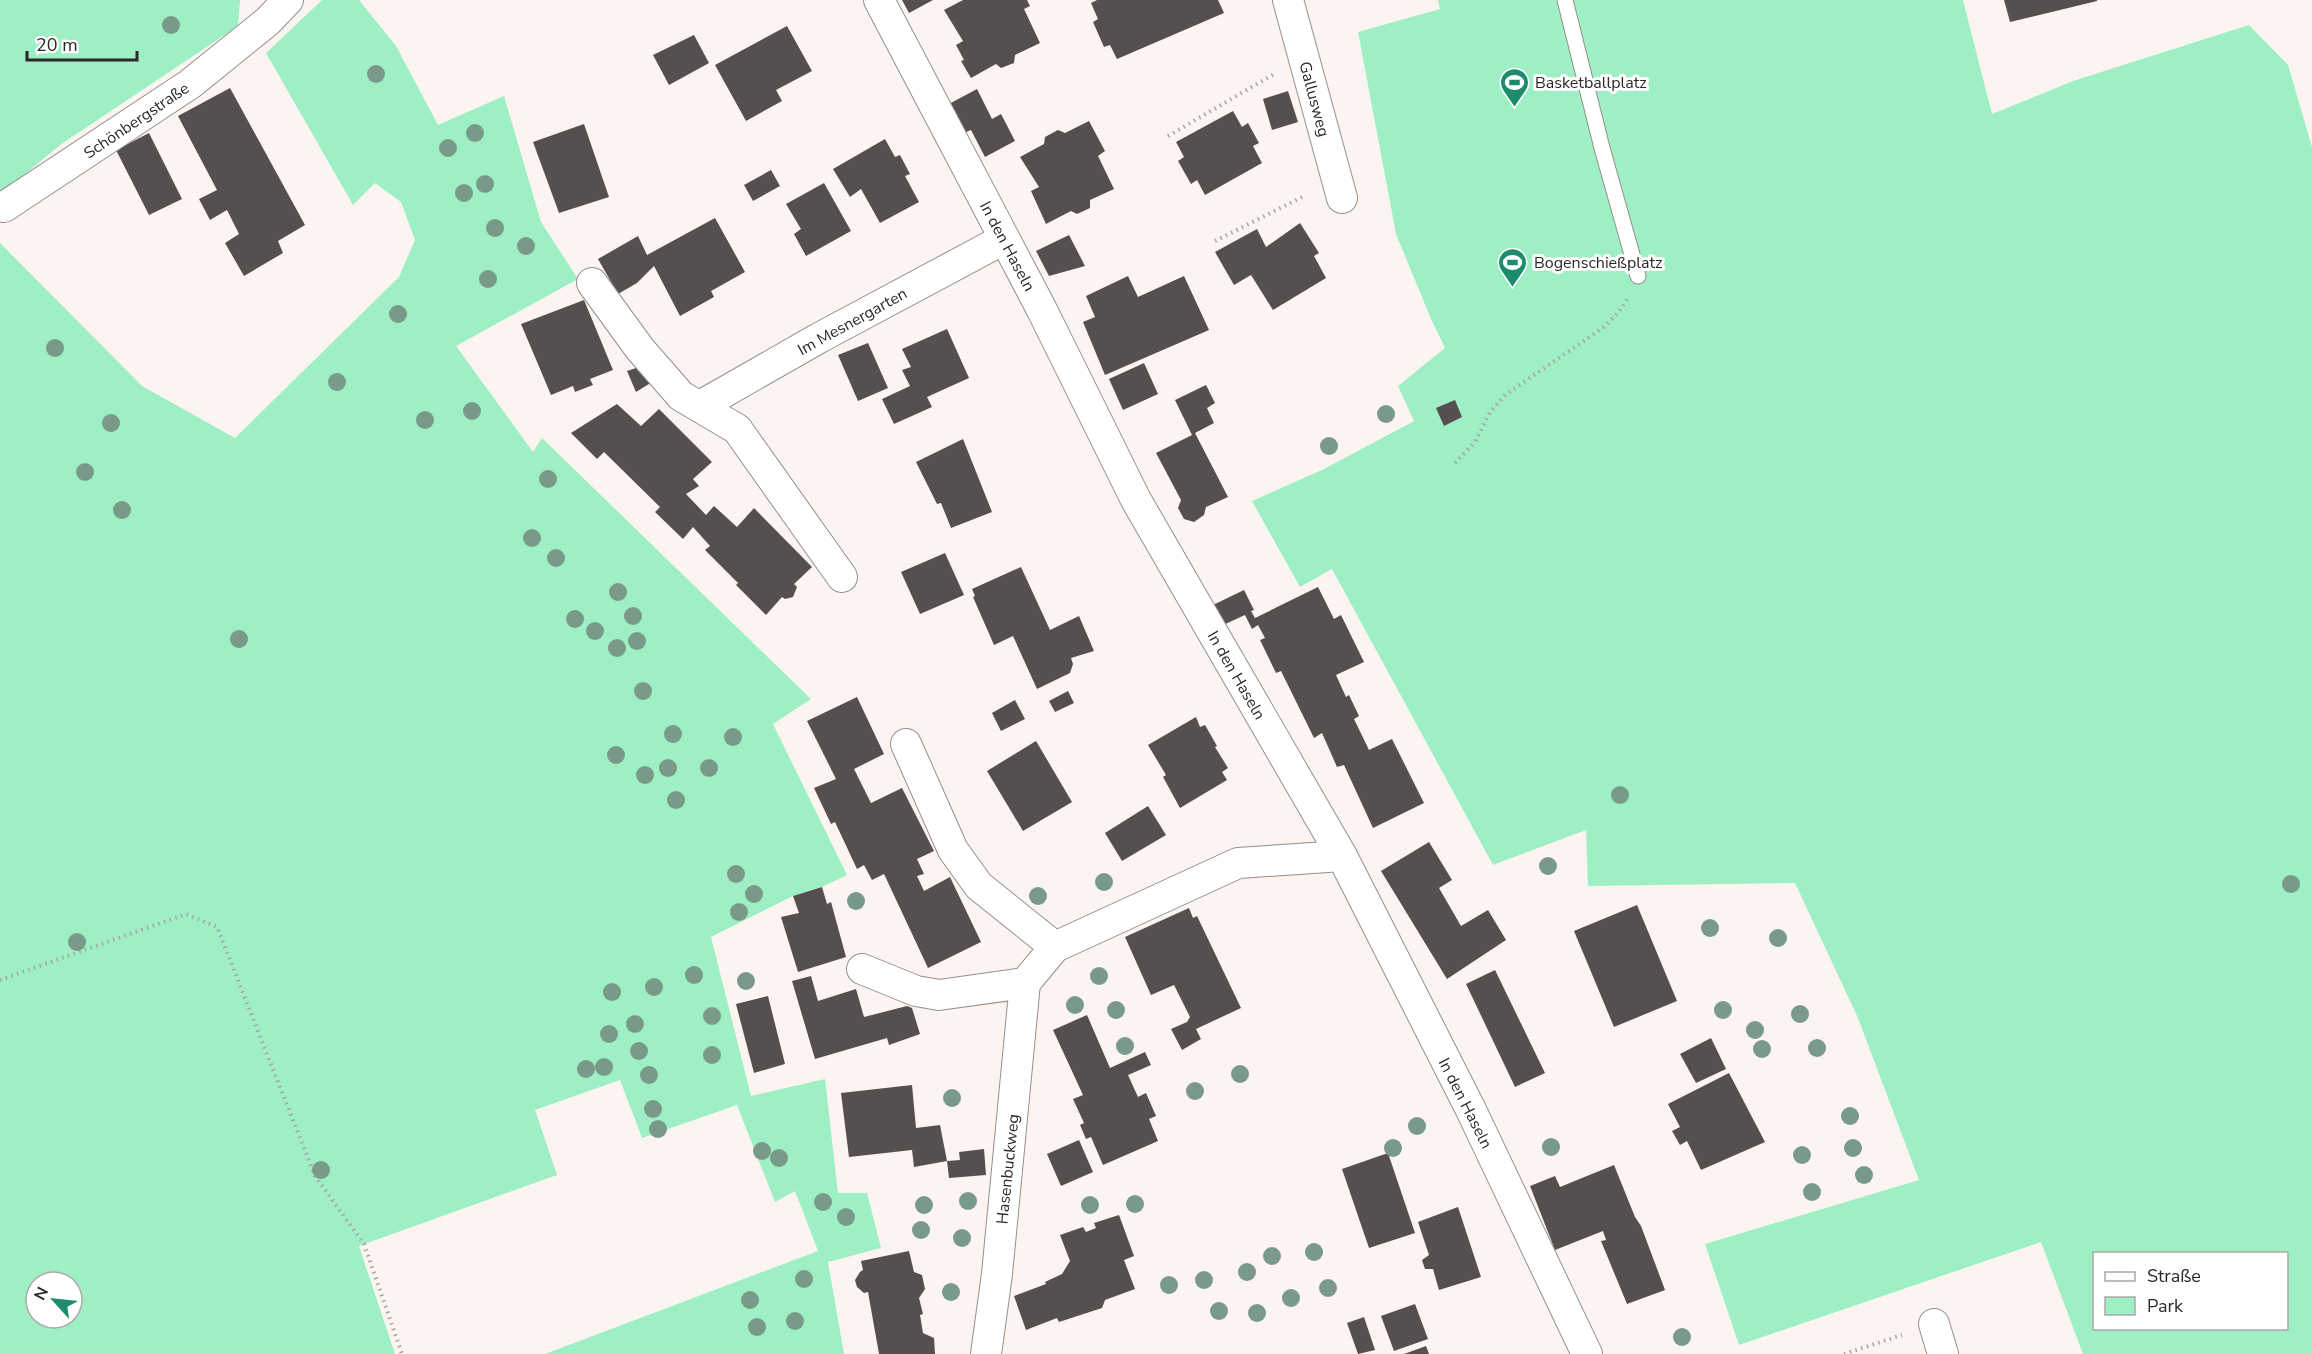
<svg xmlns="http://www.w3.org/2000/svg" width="2312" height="1354" viewBox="0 0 2312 1354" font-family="'Nunito Sans',sans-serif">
  <rect width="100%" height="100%" fill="#fbf4f1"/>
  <g fill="#9fefc4" fill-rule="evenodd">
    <path d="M0,0h240l-2,26 -178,119 -60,50z"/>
    <path d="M322,0h37l37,46 42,79 66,-29 37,126 37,57 -122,67 77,106 9,-14 269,261 -38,25 74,151 -25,12 -29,9 -82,41 40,159 74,-17 13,114h29l14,55 -53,14 16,92h-299l273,-103 -23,-60 -20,11 -38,-97 -95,33 -22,-58 -85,30 22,65 -198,71 36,108h-395v-1111l142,143 93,52 164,-161 16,-37 -14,-38 -26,-19 -22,22 -87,-152zM36,1282h36v36h-36z"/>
    <path d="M1438,0h525l29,114 81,-33 176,-56 39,40 24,82v1207h-229l-42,-112 -302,103 -34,-101 214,-64 -61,-162 -63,-135 -207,3 -2,-56 -93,35 -161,-296 -32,18 -48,-86 70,-31 92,-49 -16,-35 47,-38 -14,-29 -35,-85 -38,-202 82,-23zM2094,1254h192v74h-192z"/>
  </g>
  <g fill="#564f4f">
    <path d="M902,0h31l-24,13z"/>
    <path d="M963,0h64l3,6 -6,3 16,34 -25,12 -1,8 -13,5 -5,-4 -25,14 -10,-17 3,-1 -8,-15 7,-4 -19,-31z"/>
    <path d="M1097,0h121l6,13 -107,46 -7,-14 -6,2 -11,-25 5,-3 -7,-16z"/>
    <path d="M2004,0h93v1l-87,21z"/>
    <path d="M787,26l25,45 -36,19 6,11 -36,20 -31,-56z"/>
    <path d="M694,35l15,28 -40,22 -16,-30z"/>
    <path d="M230,88l75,137 -27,16 5,12 -39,23 -19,-33 14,-9 -12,-24 -17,10 -11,-21 18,-9 -39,-74z"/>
    <path d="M977,89l15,30 9,-5 14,27 -30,16 -14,-27 -7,3 -15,-29z"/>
    <path d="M1288,91l10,31 -26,8 -9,-31z"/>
    <path d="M1233,111l9,16 6,-4 11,20 -6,3 9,17 -57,32 -8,-15 -6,4 -13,-23 6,-4 -8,-15z"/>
    <path d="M1089,121l16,30 -7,5 16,33 -24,11v8l-13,6 -6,-3 -25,13 -15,-33 8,-4 -19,-30 24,-13 1,-7 13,-7 7,3z"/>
    <path d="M584,124l25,73 -50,16 -26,-71z"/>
    <path d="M149,133l33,66 -33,16 -33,-65z"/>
    <path d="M885,139l10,18 5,-2 10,19 -5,2 14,26 -39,21 -19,-34 -11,8 -17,-28z"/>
    <path d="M771,170l9,16 -27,15 -9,-16z"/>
    <path d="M824,183l27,48 -45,25 -12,-22 7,-5 -15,-25z"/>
    <path d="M715,218l30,54 -34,19 3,6 -34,19 -26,-50 -17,17 -19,11 -20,-35 40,-23 9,19z"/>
    <path d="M1300,223l19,30 -5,3 12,22 -53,32 -22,-35 -17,10 -19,-33 42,-23 9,18z"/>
    <path d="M1069,235l16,31 -36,10 -13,-25z"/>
    <path d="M1128,276l10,21 46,-21 25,54 -104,45 -22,-53 12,-5 -9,-21z"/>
    <path d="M584,300l29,70 -23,9 3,6 -18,7 -2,-6 -22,9 -30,-71z"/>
    <path d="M947,329l22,49 -42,19 5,10 -38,17 -12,-25 28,-13 -8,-16 9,-3 -9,-18z"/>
    <path d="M868,343l20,45 -30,13 -20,-46z"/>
    <path d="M1144,363l14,31 -35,16 -14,-31z"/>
    <path d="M648,364l9,15 -21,13 -9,-21z"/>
    <path d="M1206,385l9,18 -8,5 7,15 -19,10 33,64 -22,10 -2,8 -10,7 -10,-3 -6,-11 3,-8 -25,-47 36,-18 -17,-35z"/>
    <path d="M1455,400l7,17 -18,9 -8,-18z"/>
    <path d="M617,404l24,22 18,-17 53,53 -19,17 6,7 -13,8 20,21 8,-9 23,21 17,-19 58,59 -18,17 3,3 -4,10 -8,2 -3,-2 -16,18 -30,-30 2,-2 -33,-33 5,-4 -17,-19 -10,12 -28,-27 5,-5 -56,-55 -7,7 -26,-26z"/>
    <path d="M963,439l29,73 -41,16 -10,-25 -4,1 -21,-42z"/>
    <path d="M945,553l19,42 -44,19 -19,-42z"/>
    <path d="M1021,567l29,63 29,-14 15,35 -23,7 2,6 -3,9 -33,16 -24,-53 -19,9 -21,-48 2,-1 -3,-7z"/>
    <path d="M1318,587l16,32 7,-4 23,47 -28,13 10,22 3,-2 10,21 -5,3 15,31 23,-11 32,64 -51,25 -29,-63 -7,2 -15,-34 -8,5 -33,-67 -5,2 -16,-33 5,-2 -7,-13 -6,4 -7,-14 -22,10 -10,-20 31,-15 10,20 -3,1 4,7z"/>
    <path d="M1068,691l6,12 -19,9 -6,-11z"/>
    <path d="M857,697l27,57 -30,15 17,34 31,-15 32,63 -17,8 7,15 -7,2 7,15 26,-14 31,65 -53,26 -44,-94 -12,6 -8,-15 -7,4 -22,-47 -4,2 -17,-36 22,-9 -29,-58z"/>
    <path d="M1015,700l10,19 -24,12 -9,-18z"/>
    <path d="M1196,717l4,10 5,-2 12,21 -2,1 13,21 -6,4 5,8 -47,28 -17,-31 3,-2 -18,-30z"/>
    <path d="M1036,741l36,61 -49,29 -36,-60z"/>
    <path d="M1148,806l18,29 -44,26 -17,-28z"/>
    <path d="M1429,842l23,38 -13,8 22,38 27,-16 18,30 -59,39 -66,-108z"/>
    <path d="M822,887l5,17 4,-2 15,55 -48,15 -17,-55 18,-4 -6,-17z"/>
    <path d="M1637,905l40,96 -63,26 -40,-96z"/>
    <path d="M1189,908l4,10 4,-2 44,92 -45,21 5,10 -19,11 -11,-21 16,-7 3,-5 -16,-32 -23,10 -26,-58z"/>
    <path d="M1495,970l50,103 -30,14 -49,-103z"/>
    <path d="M811,976l7,25 38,-12 8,28 43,-11 5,2 8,26 -31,11 -2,-7 -72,21 -23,-78z"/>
    <path d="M768,996l17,68 -31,9 -18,-69z"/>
    <path d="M1087,1015l23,53 35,-16 6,13 -23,10 10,22 8,-4 10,23 -7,3 9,22 -55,24 -12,-28 -5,2 -6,-14 4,-2 -11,-24 10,-4 -30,-65z"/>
    <path d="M1711,1038l15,31 -30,14 -16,-29z"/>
    <path d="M1729,1073l36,69 -64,28 -14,-29 -7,4 -8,-14 8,-4 -12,-23z"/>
    <path d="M912,1085l4,43 24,-3 7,36 -33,6 -2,-17 -63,7 -8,-64z"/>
    <path d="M1079,1140l14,32 -32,14 -14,-32z"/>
    <path d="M984,1149l2,26 -37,3 -2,-17 13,-1 -1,-8z"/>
    <path d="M1388,1153l27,80 -46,15 -27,-79z"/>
    <path d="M1614,1165l21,52 6,9 24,64 -38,14 -26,-63 5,-1 -3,-9 -48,19 -25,-64 25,-10 5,11z"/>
    <path d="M1458,1207l23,70 -42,13 -6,-21h-8l-3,-9 7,-5 -11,-33z"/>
    <path d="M1119,1215l15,41 -10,4 11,29 -30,11 -3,8 -43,14 -2,-4 -31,12 -12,-34 32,-12 -1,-2 17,-8 8,-13 -10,-26 23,-8 3,5 10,-4 -2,-5z"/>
    <path d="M909,1251l5,21 8,3 3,14 -6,9 4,16 -3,1 3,18 11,5 1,16h-56l-11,-62 -4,1 -7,-6 -2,-7 5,-8 3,-2 -2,-9z"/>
    <path d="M1415,1304l13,35 -34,12 -13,-35z"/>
    <path d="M1364,1317l11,33 -17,4 -11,-31z"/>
    <path d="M1426,1346l3,8h-25z"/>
  </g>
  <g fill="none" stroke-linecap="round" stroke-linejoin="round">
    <defs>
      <path id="lane" d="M1565,0l37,148 36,128"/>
      <g id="street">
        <path d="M879,0l163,310 94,190 206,356 129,254 116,244"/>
        <path d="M1288,0l54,198"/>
        <path d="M4,207l186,-123 78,-63 20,-21"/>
        <path d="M592,283l48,66 41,47 56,33 105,148"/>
        <path d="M700,406l119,-68 185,-99"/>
        <path d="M906,744l47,106 26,36 76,61"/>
        <path d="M862,969l54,22 23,4 86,-12"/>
        <path d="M1934,1324l9,30"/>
        <path d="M986,1354l11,-80 28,-291 30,-36 183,-84 104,-7"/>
      </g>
    </defs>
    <use href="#lane" stroke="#958f8d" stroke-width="17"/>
    <use href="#street" stroke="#958f8d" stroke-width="32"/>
    <g stroke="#a9a3a1" stroke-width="4" stroke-dasharray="1.5 4.5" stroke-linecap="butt">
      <path d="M1168,136l106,-62"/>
      <path d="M1215,241l91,-46"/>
      <path d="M1455,463l20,-21 15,-30 15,-17 99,-68 14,-14 10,-15"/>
      <path d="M0,980l186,-66 31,13 98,249 49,68 38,110"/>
      <path d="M1844,1354l58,-19"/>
    </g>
    <use href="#lane" stroke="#fff" stroke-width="15"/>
    <use href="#street" stroke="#fff" stroke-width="30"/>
  </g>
  <g fill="#799a89">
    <circle cx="171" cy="25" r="9"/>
    <circle cx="376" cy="74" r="9"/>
    <circle cx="475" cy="133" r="9"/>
    <circle cx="448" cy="148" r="9"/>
    <circle cx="485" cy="184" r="9"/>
    <circle cx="464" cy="193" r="9"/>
    <circle cx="495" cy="228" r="9"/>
    <circle cx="526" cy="246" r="9"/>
    <circle cx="488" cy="279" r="9"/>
    <circle cx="398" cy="314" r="9"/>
    <circle cx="55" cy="348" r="9"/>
    <circle cx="337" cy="382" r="9"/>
    <circle cx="472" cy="411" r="9"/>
    <circle cx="1386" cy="414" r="9"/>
    <circle cx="425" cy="420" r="9"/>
    <circle cx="111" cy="423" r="9"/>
    <circle cx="1329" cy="446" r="9"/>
    <circle cx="85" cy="472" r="9"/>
    <circle cx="548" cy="479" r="9"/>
    <circle cx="122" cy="510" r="9"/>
    <circle cx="532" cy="538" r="9"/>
    <circle cx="556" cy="558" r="9"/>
    <circle cx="618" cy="592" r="9"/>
    <circle cx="633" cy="616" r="9"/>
    <circle cx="575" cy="619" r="9"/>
    <circle cx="595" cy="631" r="9"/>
    <circle cx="239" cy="639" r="9"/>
    <circle cx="637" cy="641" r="9"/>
    <circle cx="617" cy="648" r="9"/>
    <circle cx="643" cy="691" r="9"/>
    <circle cx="673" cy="734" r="9"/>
    <circle cx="733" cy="737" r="9"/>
    <circle cx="616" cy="755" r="9"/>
    <circle cx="668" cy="768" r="9"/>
    <circle cx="709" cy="768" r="9"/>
    <circle cx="645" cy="775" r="9"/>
    <circle cx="1620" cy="795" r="9"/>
    <circle cx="676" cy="800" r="9"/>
    <circle cx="1548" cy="866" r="9"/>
    <circle cx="736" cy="874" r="9"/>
    <circle cx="1104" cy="882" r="9"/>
    <circle cx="2291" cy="884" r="9"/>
    <circle cx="754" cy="894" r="9"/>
    <circle cx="1038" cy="896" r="9"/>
    <circle cx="856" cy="901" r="9"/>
    <circle cx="739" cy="912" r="9"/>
    <circle cx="1710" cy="928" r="9"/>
    <circle cx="1778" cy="938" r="9"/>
    <circle cx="77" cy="942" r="9"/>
    <circle cx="694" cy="975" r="9"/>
    <circle cx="1099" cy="976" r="9"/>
    <circle cx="746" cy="981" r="9"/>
    <circle cx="654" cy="987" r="9"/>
    <circle cx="612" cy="992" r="9"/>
    <circle cx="1075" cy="1005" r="9"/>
    <circle cx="1116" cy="1010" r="9"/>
    <circle cx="1723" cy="1010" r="9"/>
    <circle cx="1800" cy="1014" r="9"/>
    <circle cx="712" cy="1016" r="9"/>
    <circle cx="635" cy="1024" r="9"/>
    <circle cx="1755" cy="1030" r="9"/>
    <circle cx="609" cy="1034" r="9"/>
    <circle cx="1125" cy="1046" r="9"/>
    <circle cx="1817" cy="1048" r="9"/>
    <circle cx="1762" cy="1049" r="9"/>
    <circle cx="639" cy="1051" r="9"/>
    <circle cx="712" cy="1055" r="9"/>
    <circle cx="604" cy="1067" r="9"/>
    <circle cx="586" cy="1069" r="9"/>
    <circle cx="1240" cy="1074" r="9"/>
    <circle cx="649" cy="1075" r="9"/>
    <circle cx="1195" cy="1091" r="9"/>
    <circle cx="952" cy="1098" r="9"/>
    <circle cx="653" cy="1109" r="9"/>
    <circle cx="1850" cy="1116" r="9"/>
    <circle cx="1417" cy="1126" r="9"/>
    <circle cx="658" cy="1129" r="9"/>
    <circle cx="1551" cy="1147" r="9"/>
    <circle cx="1393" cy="1148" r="9"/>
    <circle cx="1853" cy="1148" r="9"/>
    <circle cx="762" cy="1151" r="9"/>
    <circle cx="1802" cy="1155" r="9"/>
    <circle cx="779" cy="1158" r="9"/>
    <circle cx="321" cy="1170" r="9"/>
    <circle cx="1864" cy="1175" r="9"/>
    <circle cx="1812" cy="1192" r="9"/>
    <circle cx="968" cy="1201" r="9"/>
    <circle cx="823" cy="1202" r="9"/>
    <circle cx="1135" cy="1204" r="9"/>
    <circle cx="924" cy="1205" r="9"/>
    <circle cx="1090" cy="1205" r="9"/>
    <circle cx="846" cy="1217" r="9"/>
    <circle cx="921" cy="1230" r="9"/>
    <circle cx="962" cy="1238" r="9"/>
    <circle cx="1314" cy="1252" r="9"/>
    <circle cx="1272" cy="1256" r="9"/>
    <circle cx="1247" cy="1272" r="9"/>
    <circle cx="804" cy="1279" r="9"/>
    <circle cx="1204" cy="1280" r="9"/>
    <circle cx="1169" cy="1285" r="9"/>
    <circle cx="1328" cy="1288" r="9"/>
    <circle cx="951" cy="1292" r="9"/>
    <circle cx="1291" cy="1298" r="9"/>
    <circle cx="750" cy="1300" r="9"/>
    <circle cx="1219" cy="1311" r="9"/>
    <circle cx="1257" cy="1313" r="9"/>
    <circle cx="795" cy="1321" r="9"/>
    <circle cx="757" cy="1327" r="9"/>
    <circle cx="1682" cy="1337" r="9"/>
  </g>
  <defs>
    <symbol id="stadium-pin" viewBox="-11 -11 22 30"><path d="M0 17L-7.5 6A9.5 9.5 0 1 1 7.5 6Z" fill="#1c8c6c" stroke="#fff"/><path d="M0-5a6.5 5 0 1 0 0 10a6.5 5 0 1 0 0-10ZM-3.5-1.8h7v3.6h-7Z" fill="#fff"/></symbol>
  </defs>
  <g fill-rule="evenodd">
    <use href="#stadium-pin" x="1498" y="66" width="33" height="45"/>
    <use href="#stadium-pin" x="1496" y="246" width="33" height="45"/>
  </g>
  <g text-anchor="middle" stroke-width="6" stroke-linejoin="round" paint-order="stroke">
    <g font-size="16" fill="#2b2827" stroke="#fff" text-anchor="start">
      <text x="1535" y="88">Basketballplatz</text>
      <text x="1534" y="268">Bogenschießplatz</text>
    </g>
    <g font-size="16" fill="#2b2827" stroke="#fff">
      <text transform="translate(1315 99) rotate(75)" y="6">Gallusweg</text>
      <text transform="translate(136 120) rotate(-34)" y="6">Schönbergstraße</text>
      <text transform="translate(1008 246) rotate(62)" y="6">In den Haseln</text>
      <text transform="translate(852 321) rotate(-29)" y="6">Im Mesnergarten</text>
      <text transform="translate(1237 675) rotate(60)" y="6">In den Haseln</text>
      <text transform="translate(1466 1103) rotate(63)" y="6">In den Haseln</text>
      <text transform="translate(1007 1169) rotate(-84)" y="6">Hasenbuckweg</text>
    </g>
  </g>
  <rect x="2093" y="1252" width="195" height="78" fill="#ffffff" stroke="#aaa9a9" stroke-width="1.5"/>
  <rect x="2105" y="1272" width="30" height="9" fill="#ffffff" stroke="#aaa9a9" stroke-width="1.5"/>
  <text x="2147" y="1282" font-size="18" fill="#2b2827">Straße</text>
  <rect x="2105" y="1297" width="30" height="18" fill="#9fefc4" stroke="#aaa9a9" stroke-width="1.5"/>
  <text x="2147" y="1312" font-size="18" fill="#2b2827">Park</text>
  <g transform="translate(54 1300) rotate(297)"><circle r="28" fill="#ffffff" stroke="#aaa9a9" stroke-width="1.5"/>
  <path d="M0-4.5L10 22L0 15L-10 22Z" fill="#1c8c6c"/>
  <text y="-9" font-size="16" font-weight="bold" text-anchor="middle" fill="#2b2827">N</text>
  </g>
  <path d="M27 51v9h110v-9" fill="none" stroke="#2b2827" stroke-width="3"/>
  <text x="36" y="51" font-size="18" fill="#2b2827" stroke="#ffffff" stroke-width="4.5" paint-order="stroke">20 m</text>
</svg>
